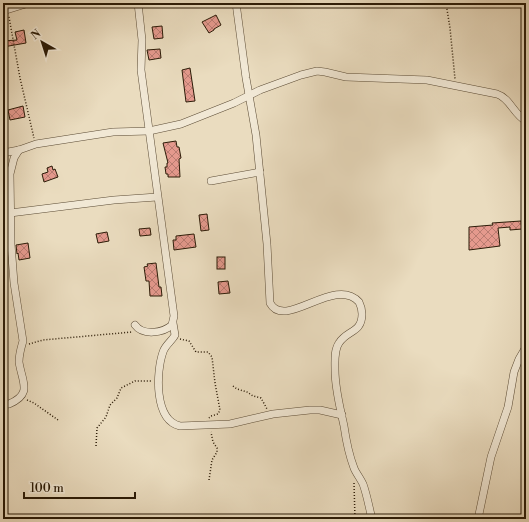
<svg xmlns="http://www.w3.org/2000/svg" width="529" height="522" viewBox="0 0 529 522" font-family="'Libre Bodoni',serif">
  <defs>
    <pattern id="building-cross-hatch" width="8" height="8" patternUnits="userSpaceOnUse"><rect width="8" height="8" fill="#e4998d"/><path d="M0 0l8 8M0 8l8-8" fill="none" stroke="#b97c71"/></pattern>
  </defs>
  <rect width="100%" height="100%" fill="#eadcbf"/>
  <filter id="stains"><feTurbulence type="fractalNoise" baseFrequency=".005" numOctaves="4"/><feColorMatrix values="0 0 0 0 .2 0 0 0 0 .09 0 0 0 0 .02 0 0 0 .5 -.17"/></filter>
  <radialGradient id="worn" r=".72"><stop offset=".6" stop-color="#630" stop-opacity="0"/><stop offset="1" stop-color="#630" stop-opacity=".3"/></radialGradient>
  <g fill="url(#building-cross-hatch)" stroke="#2b1b07">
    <path d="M216,15l5,10 -7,4v1l-5,3 -7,-11z"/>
    <path d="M162,26l1,12 -9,1 -2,-12z"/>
    <path d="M24,30l2,13 -23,4v-6l14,-1 -2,-8z"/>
    <path d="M160,49l1,9 -12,2 -2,-10z"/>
    <path d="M190,68l5,33 -9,1 -4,-32z"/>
    <path d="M23,106l2,11 -15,3 -2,-10z"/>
    <path d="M176,141l1,6h2l2,11 -2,1 1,18h-12v-3h-2l-1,-7h2v-4h1l-5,-20z"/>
    <path d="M52,166l1,4 2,-1 3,8 -14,5 -2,-8 6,-2 -1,-4z"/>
    <path d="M207,214l2,16 -8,1 -2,-16z"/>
    <path d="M521,221l1,8 -12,1v-3l-12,1 2,18 -31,4v-23l24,-2 -1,-2z"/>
    <path d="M150,228l1,7 -11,1 -1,-7z"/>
    <path d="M107,232l2,9 -11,2 -2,-9z"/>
    <path d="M194,234l2,13 -22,3 -1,-10h3v-4z"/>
    <path d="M28,243l2,15 -11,2 -1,-7 -1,1 -1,-9z"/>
    <rect x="217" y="257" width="8" height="12"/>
    <path d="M156,263l3,24h2l1,9h-12l-1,-15h-3l-2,-14 4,-1 -1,-2z"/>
    <path d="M228,281l2,12 -11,1 -1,-12z"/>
  </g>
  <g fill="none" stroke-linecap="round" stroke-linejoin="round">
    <defs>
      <g id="minor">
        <path d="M236,3l10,75 10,57 11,109 3,59c15,28 65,-28 89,-1 2,4 3,8 3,12 0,19 -15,16 -23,29 -5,7 -4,18 -4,27 0,19 5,37 9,56 2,14 5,29 10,42 2,5 6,10 9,16 4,11 6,23 9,35"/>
        <path d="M3,11l26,-8"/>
        <path d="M3,153l16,-3 17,-6 77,-12 36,-1 32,-7 53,-21 26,-13 41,-15 16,-4 8,1 21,5 81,3 70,14c13,4 17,21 29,27"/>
        <path d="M211,181l49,-9"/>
        <path d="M10,213l104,-13 43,-3"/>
        <path d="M173,323l2,12c-3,6 -10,10 -12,17 -7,20 -9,68 17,74l50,-2 43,-10 37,-4h10l22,5"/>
        <path d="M135,325c8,11 28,8 37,0l2,-9 -33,-246 1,-30 -4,-37"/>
        <path d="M9,404c24,-10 13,-22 10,-42 0,-8 2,-14 4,-21l-9,-58 -3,-39 -1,-70 4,-16 5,-8"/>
        <path d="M478,519l13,-62 17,-50 6,-35 5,-13 7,-12"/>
      </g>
    </defs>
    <use href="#minor" stroke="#5b4b35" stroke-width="8"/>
    <g stroke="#2b1b07" stroke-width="1.5" stroke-dasharray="1 2" stroke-linecap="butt">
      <path d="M126,3l6,2"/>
      <path d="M446,3l4,25 5,51"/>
      <path d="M9,17l11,61 14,60"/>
      <path d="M180,339l9,2 7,11h12l4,5 3,26 5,27 -2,4 -7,2 -2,2"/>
      <path d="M29,344l14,-4 89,-8"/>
      <path d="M233,386l4,3 10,3 6,4 8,2 6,11"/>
      <path d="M27,400l7,3 24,17"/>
      <path d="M96,446l1,-18 9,-11 4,-12 7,-7 4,-10 14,-7h17"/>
      <path d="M209,480l3,-20 5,-8v-4l-4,-6 -2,-10"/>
      <path d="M354,483l1,36"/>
    </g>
    <use href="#minor" stroke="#f1e8d5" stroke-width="7"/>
  </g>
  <rect width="529" height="522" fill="none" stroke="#eadcbf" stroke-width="16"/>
  <rect x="4" y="4" width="521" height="514" fill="none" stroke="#2b1b07" stroke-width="2"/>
  <rect x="8" y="8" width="513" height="506" fill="none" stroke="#2b1b07"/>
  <g transform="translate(42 42) rotate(321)" stroke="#f1e8d5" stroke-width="3" paint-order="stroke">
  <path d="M0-3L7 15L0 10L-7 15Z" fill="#2b1b07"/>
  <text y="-6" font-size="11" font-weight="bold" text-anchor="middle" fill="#2b1b07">N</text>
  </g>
  <path d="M24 492v6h111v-6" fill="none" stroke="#2b1b07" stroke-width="2"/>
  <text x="30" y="492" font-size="12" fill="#2b1b07" stroke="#f1e8d5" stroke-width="3" paint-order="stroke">100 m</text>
  <rect width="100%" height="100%" filter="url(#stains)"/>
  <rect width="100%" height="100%" fill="url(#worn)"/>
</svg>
